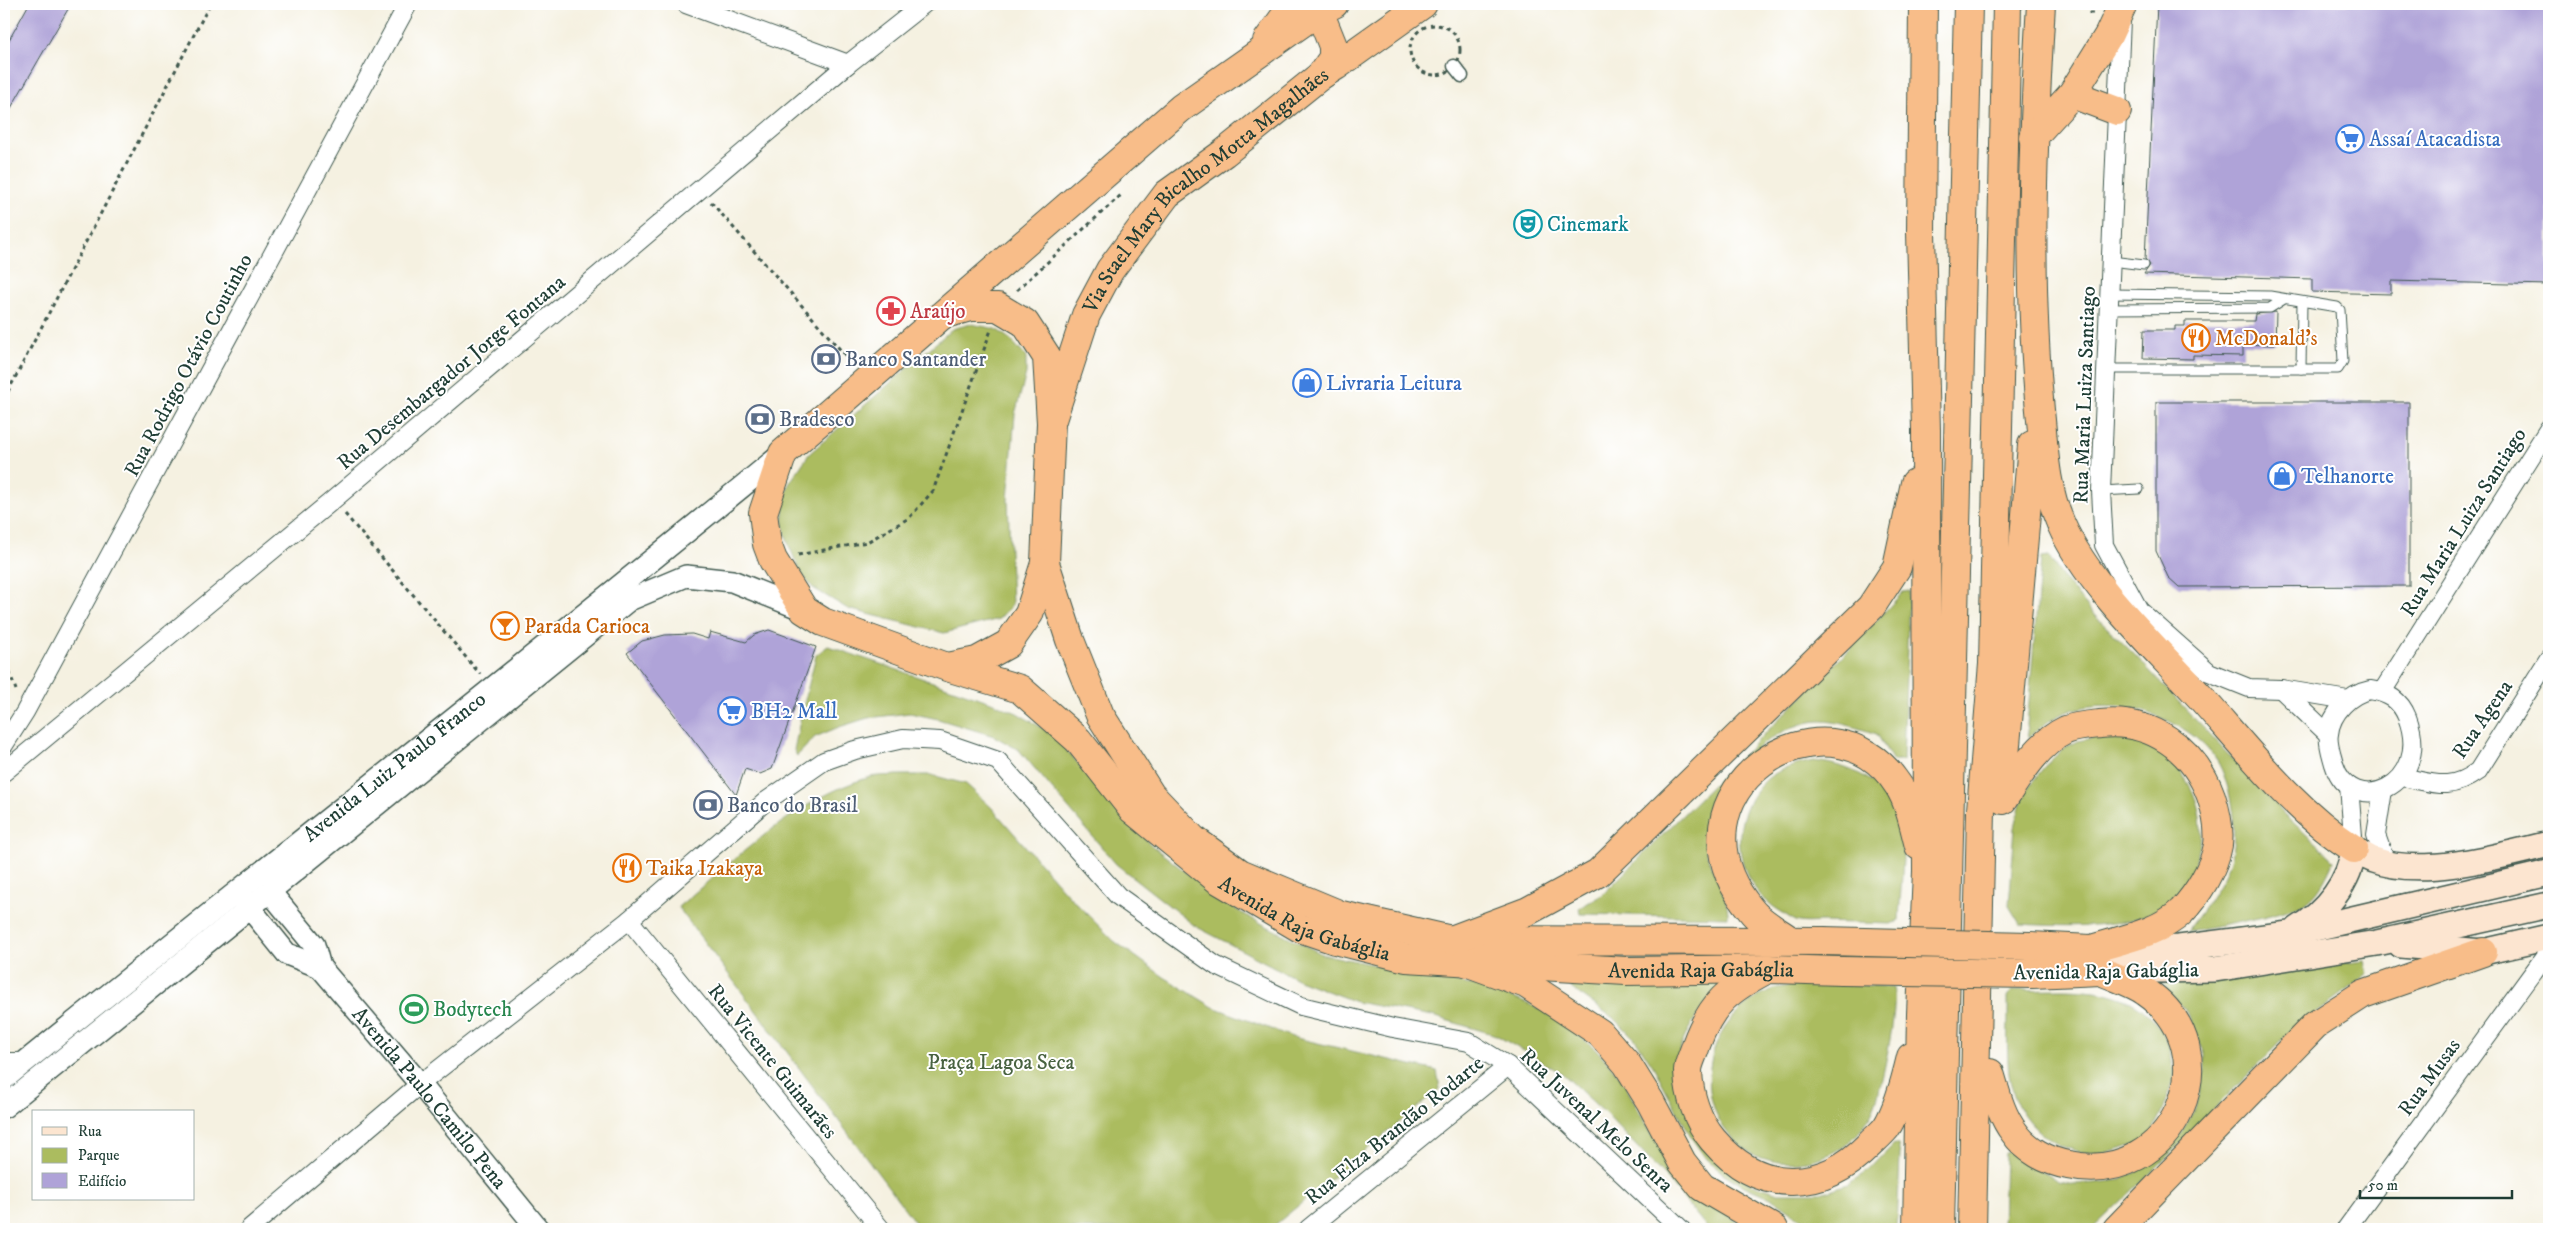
<svg xmlns="http://www.w3.org/2000/svg" width="2553" height="1233" viewBox="0 0 2553 1233" font-family="'IM FELL DW Pica',serif">
  <rect width="100%" height="100%" fill="#fff"/>
  <filter id="ink" filterUnits="userSpaceOnUse"><feTurbulence type="fractalNoise" baseFrequency=".02" numOctaves="2"/><feDisplacementMap in="SourceGraphic" scale="10" xChannelSelector="R" yChannelSelector="G"/><feConvolveMatrix kernelMatrix="1 2 1 2 8 2 1 2 1" color-interpolation-filters="sRGB"/></filter>
  <filter id="wash" filterUnits="userSpaceOnUse"><feTurbulence type="fractalNoise" baseFrequency=".0096" numOctaves="4" result="noise"/><feDisplacementMap in="SourceGraphic" scale="20" xChannelSelector="R" yChannelSelector="G"/><feGaussianBlur stdDeviation="1.12" result="paint"/><feColorMatrix in="noise" values="0 0 0 0 0 0 0 0 0 0 0 0 0 0 0 0 0 1.4 0 .05"/><feComposite in="paint" operator="in"/></filter>
  <g filter="url(#wash)">
    <rect width="100%" height="100%" fill="#f5f1e1"/>
    <g fill="#abbc5f" stroke="#657c4a">
      <path d="M971,324l25,5 15,11 15,17v17l-11,40 -7,86 4,105 -13,14 -55,14 -96,-24 -35,-21 -12,-15 -12,-27 -5,-18 -1,-23 6,-21 20,-30 143,-125z"/>
      <path d="M2049,557l18,26 28,33 38,37 152,162 49,45c-6,14 -13,30 -25,40 -19,15 -92,26 -120,32l2,-6c17,-23 38,-49 42,-80 3,-23 -3,-65 -16,-85 -28,-44 -109,-71 -157,-46 -11,5 -22,14 -31,22l-2,-12 14,-167z"/>
      <path d="M1909,591l-6,170h-10l-16,-27c-21,-6 -45,-16 -67,-12 -45,9 -101,61 -106,108 -3,32 25,59 24,87l-148,-3 -1,-6 23,-13 248,-246 53,-57z"/>
      <path d="M828,646l163,56 26,11 34,20 100,112 72,56 22,14 77,39 172,36 58,24 44,35 24,27 31,57 22,35 72,61h-37l-37,-46 -65,-69 -43,-40 -67,-39 -64,-19 -76,-14 -55,-21 -106,-55 -79,-62 -97,-114 -25,-14 -56,-17 -28,-6 -42,5 -29,9 -24,10 -18,19 -3,-6 7,-34 15,-61z"/>
      <path d="M2097,737c8,0 16,-1 23,0 8,0 18,5 25,8 73,32 75,135 3,169 -33,15 -93,12 -128,10l-11,-18 6,-79 7,-28 7,-13 16,-20 18,-17 15,-8z"/>
      <path d="M1813,761c43,4 89,28 90,78 1,26 -3,54 -4,81l-8,4c-23,-1 -46,-1 -68,-2 -8,0 -19,2 -27,-1 -5,-2 -11,-7 -16,-10 -48,-29 -54,-94 -13,-132 12,-10 31,-15 46,-18z"/>
      <path d="M898,775h33l35,9 25,23 77,88 46,46 50,36 49,30 79,30 145,34 3,18 -170,140h-350l-242,-322c54,-45 120,-109 189,-129 9,-3 21,-2 31,-3z"/>
      <path d="M2365,960l3,14 -78,58 -132,134 -66,63h-89l2,-77 5,-1 4,5 44,25 17,3 20,-1 26,-3 37,-22 16,-15 22,-34 9,-39v-16l-20,-45 -25,-26z"/>
      <path d="M1714,980l6,6c-22,28 -40,47 -43,83l70,113 31,11h43l27,-9 21,-14 25,-26 4,1 2,10 -3,74h-81l-41,-29 -31,-14 -20,-12 -18,-15 -13,-19 -40,-74 -18,-27 -19,-19 -45,-32 2,-5z"/>
      <path d="M1858,985l35,2c6,20 -10,90 -16,112 -8,27 -28,49 -55,58 -109,36 -161,-112 -54,-166 18,-9 69,-6 90,-6z"/>
      <path d="M2012,990c47,0 114,-10 145,35 7,9 11,16 13,27 2,10 5,23 2,33 -6,18 -14,45 -30,57 -5,3 -13,4 -18,6 -45,17 -97,-10 -111,-56 -9,-27 -4,-67 -5,-95z"/>
    </g>
    <g id="blocks">
      <g fill="#afa3d8">
        <path d="M29,4h42l-67,116v-71z"/>
        <path d="M2157,4h392v281l-158,-4v13l-79,-2v-13l-168,-5 6,-9 -5,-6z"/>
        <path d="M2276,312l-1,33 -32,-1v12l-50,-1v4l-50,-1 1,-28h31v-4h10v-5h69l1,-7z"/>
        <path d="M2156,402h253v184l-230,1 -11,-10 -12,-26z"/>
        <path d="M769,630l47,17 -44,122 -12,5 -15,-5 -9,26 -109,-142 15,-12 23,-6 27,-1 16,5 2,-7 36,10 8,-7z"/>
      </g>
    </g>
  </g>
  <g filter="url(#ink)">
    <use href="#blocks" fill-opacity="0" stroke="#3f584e" stroke-width="1"/>
    <g fill="none" stroke-linecap="round" stroke-linejoin="round">
      <defs>
        <g id="service">
          <path d="M2111,261l33,4"/>
          <path d="M2109,309l161,-1 14,-9"/>
          <path d="M2106,369h232l5,-8 -3,-51 -3,-3 -67,-11 -160,-2"/>
          <path d="M2301,369l1,-67"/>
          <path d="M2101,491l38,-2"/>
        </g>
        <path id="pedestrian" d="M1454,66l8,10"/>
        <g id="minor">
          <path d="M686,4l162,60"/>
          <path d="M2121,19l-20,472 3,54 35,65 70,62 40,16 32,1 67,11"/>
          <path d="M2281,689l47,45"/>
          <path d="M2370,690c19,3 30,10 37,27 27,70 -56,103 -73,47 -2,-8 -7,-21 -5,-30 2,-21 21,-40 41,-44z"/>
          <path d="M2382,692l167,-264"/>
          <path d="M4,745l21,-33 383,-708"/>
          <path d="M4,772l329,-272 515,-436 76,-60"/>
          <path d="M2402,777c32,6 47,15 76,-6l71,-113"/>
          <path d="M2349,786l5,63"/>
          <path d="M2383,790l-7,45 10,28"/>
          <path d="M629,920l252,309"/>
          <path d="M4,1062h21"/>
          <path d="M249,1229l171,-145 209,-164 136,-118 59,-41 31,-11 48,-11 37,2 58,20 120,135 97,69 86,41 92,22 76,14 39,24 173,163"/>
          <path d="M1308,1229l200,-163"/>
          <path d="M2346,1229l203,-278"/>
        </g>
        <g id="tertiary">
          <path id="s1" d="M271,893l43,52 6,22 100,117 118,145"/>
          <path d="M241,897l46,57 33,13"/>
          <path id="s2" d="M4,1079c258,-210 522,-414 779,-626"/>
          <path d="M4,1107l625,-507 57,-24 46,5 72,29"/>
        </g>
        <g id="secondary">
          <path d="M2298,929c28,-17 52,-47 56,-80 6,3 13,9 20,11 47,18 127,-4 175,-16"/>
          <path d="M2401,945l82,7 66,-15"/>
          <path d="M2107,949l72,-1 110,-14 260,-61"/>
          <path d="M2101,971l114,-2 162,-26 172,-38"/>
        </g>
        <g id="trunk">
          <path id="s3" d="M1334,4l-15,7 -138,97 -398,345 -20,60 4,31 6,16 31,50 19,12 124,45 73,22 58,51 55,70 84,69 83,49 35,12 71,18 220,13 142,-2 74,2"/>
          <path d="M1319,11l14,35v12l-13,18"/>
          <path d="M1267,41l18,-25 4,-12"/>
          <path d="M945,314l25,-7h28l27,16 22,34 4,66 -6,140 -16,51 -21,30 -31,17 -29,6"/>
          <path id="s4" d="M1051,423l35,-108 24,-45 57,-76 57,-41 96,-77 16,-10 87,-62"/>
          <path d="M1045,563l25,77 30,75 51,80 42,44 47,34 101,42 110,25 372,1"/>
          <path d="M2030,946l61,3"/>
          <path d="M2032,974l69,-3"/>
        </g>
        <g id="motorway">
          <path d="M2041,4c-8,134 -14,271 -1,406 4,38 5,78 21,114 27,62 96,125 142,176 46,52 92,111 151,149"/>
          <path d="M2072,94l36,-58 14,-30"/>
          <path d="M2033,137l39,-43 45,17"/>
          <path d="M2002,791l30,-346"/>
          <path d="M2003,800c16,-25 35,-57 63,-70 10,-4 24,-5 34,-6 51,-6 94,25 111,72 5,15 9,33 7,49 -4,23 -20,49 -36,66 -22,22 -62,29 -91,38"/>
          <path d="M1451,940l77,-29 70,-38 273,-266 26,-40 18,-84"/>
          <path d="M1790,940c-13,-9 -30,-18 -39,-30 -97,-117 77,-232 147,-125 11,16 16,42 21,61"/>
          <path d="M1466,962l60,22 74,49 27,31 23,37 32,61 20,25 72,42"/>
          <path d="M1768,969c-39,20 -57,34 -72,76 -2,8 -8,18 -8,26 1,24 9,50 25,69 46,54 108,54 157,4 5,-5 11,-10 16,-16 12,-18 20,-50 25,-71"/>
          <path d="M1990,1073c6,20 11,42 24,59 12,18 33,29 54,33 106,23 165,-114 78,-173 -12,-9 -30,-14 -45,-21"/>
          <path d="M1917,1229l4,-215 6,-143 -1,-441 -5,-198 2,-228"/>
          <path d="M1940,1229l28,-1225"/>
          <path d="M1972,1229l9,-419 12,-146 14,-660"/>
          <path d="M2117,1229l198,-204 48,-31 120,-42"/>
        </g>
      </defs>
      <use href="#service" stroke="#3f584e" stroke-width="11"/>
      <use href="#pedestrian" stroke="#3f584e" stroke-width="15"/>
      <use href="#minor" stroke="#3f584e" stroke-width="20"/>
      <use href="#tertiary" stroke="#3f584e" stroke-width="24"/>
      <use href="#secondary" stroke="#3f584e" stroke-width="28"/>
      <use href="#trunk" stroke="#3f584e" stroke-width="30"/>
      <use href="#motorway" stroke="#3f584e" stroke-width="30"/>
      <g stroke="#3f584e" stroke-width="3" stroke-dasharray="4 4" stroke-linecap="butt">
        <path d="M2089,4l1,9h3"/>
        <circle cx="1435" cy="50" r="25"/>
        <path d="M711,202l141,161"/>
        <path d="M1017,290l104,-95"/>
        <path d="M4,399l206,-395"/>
        <path d="M345,514l135,160"/>
        <path d="M798,555l69,-13 42,-24 24,-27 58,-161"/>
        <path d="M4,608l5,63 7,19"/>
      </g>
      <use href="#service" stroke="#fff" stroke-width="9"/>
      <use href="#pedestrian" stroke="#fff" stroke-width="12"/>
      <use href="#minor" stroke="#fff" stroke-width="18"/>
      <use href="#tertiary" stroke="#fff" stroke-width="21"/>
      <use href="#secondary" stroke="#fce5d0" stroke-width="25"/>
      <use href="#trunk" stroke="#f8bd89" stroke-width="28"/>
      <use href="#motorway" stroke="#f8bd89" stroke-width="28"/>
      <defs>
        <g id="trunk-bridge">
          <path d="M1823,941l207,5"/>
          <path d="M1842,971l190,3"/>
        </g>
      </defs>
      <use href="#trunk-bridge" stroke="#3f584e" stroke-width="30" stroke-linecap="butt"/>
      <use href="#trunk-bridge" stroke="#f8bd89" stroke-width="28"/>
    </g>
  </g>
  <defs>
    <symbol id="supermarket-ring" viewBox="-11 -11 22 22"><circle r="9.5" fill="#fff" stroke="#3f7fe0" stroke-width="1.5"/><path d="M-6-5.5h2.5l.6 2H6L4.5 2H-2.5L-4.4-4H-6ZM-1.5 3.2a1.3 1.3 0 1 0 .1 0ZM3 3.2a1.3 1.3 0 1 0 .1 0Z" fill="#3f7fe0"/></symbol>
    <symbol id="theatre-ring" viewBox="-11 -11 22 22"><circle r="9.5" fill="#fff" stroke="#0f9aa8" stroke-width="1.5"/><path d="M-5-5.5Q0-4 5-5.5V0Q5 5 0 6Q-5 5-5 0ZM-3.3-2.5H-1v1.5H-3.3ZM1-2.5H3.3v1.5H1ZM-2.8 1Q0 5.5 2.8 1Z" fill="#0f9aa8"/></symbol>
    <symbol id="pharmacy-ring" viewBox="-11 -11 22 22"><circle r="9.5" fill="#fff" stroke="#e0444e" stroke-width="1.5"/><path d="M-2-6h4v4h4v4h-4v4h-4v-4h-4v-4h4Z" fill="#e0444e"/></symbol>
    <symbol id="restaurant-ring" viewBox="-11 -11 22 22"><circle r="9.5" fill="#fff" stroke="#e8710a" stroke-width="1.5"/><path d="M-5-6h1v4h1v-4h1v4h1v-4h1v5L-1.5 .5V6h-2V.5L-5-1ZM5-6V6H3V1.5H1.5Q1.5-4 5-6Z" fill="#e8710a"/></symbol>
    <symbol id="bank-ring" viewBox="-11 -11 22 22"><circle r="9.5" fill="#fff" stroke="#5c6f8a" stroke-width="1.5"/><path d="M-6-4H6V4H-6ZM0-2.3a2.3 2.3 0 1 0 0 4.6a2.3 2.3 0 1 0 0-4.6Z" fill="#5c6f8a"/></symbol>
    <symbol id="shop-ring" viewBox="-11 -11 22 22"><circle r="9.5" fill="#fff" stroke="#3f7fe0" stroke-width="1.5"/><path d="M-5-2.5h2.3a2.7 3.5 0 0 1 5.4 0H5L5.5 6h-11ZM-1.5-2.5h3a1.5 2.3 0 0 0-3 0Z" fill="#3f7fe0"/></symbol>
    <symbol id="bar-ring" viewBox="-11 -11 22 22"><circle r="9.5" fill="#fff" stroke="#e8710a" stroke-width="1.5"/><path d="M-6-5H6L.8 .8V4.5H3.5V6h-7V4.5H-.8V.8Z" fill="#e8710a"/></symbol>
    <symbol id="stadium-ring" viewBox="-11 -11 22 22"><circle r="9.5" fill="#fff" stroke="#2e9e5b" stroke-width="1.5"/><path d="M0-5a6.5 5 0 1 0 0 10a6.5 5 0 1 0 0-10ZM-3.5-1.8h7v3.6h-7Z" fill="#2e9e5b"/></symbol>
  </defs>
  <g fill-rule="evenodd">
    <use href="#supermarket-ring" x="2334" y="123" width="32" height="32"/>
    <use href="#theatre-ring" x="1512" y="208" width="32" height="32"/>
    <use href="#pharmacy-ring" x="875" y="295" width="32" height="32"/>
    <use href="#restaurant-ring" x="2180" y="322" width="32" height="32"/>
    <use href="#bank-ring" x="810" y="343" width="32" height="32"/>
    <use href="#shop-ring" x="1291" y="367" width="32" height="32"/>
    <use href="#bank-ring" x="744" y="403" width="32" height="32"/>
    <use href="#shop-ring" x="2266" y="460" width="32" height="32"/>
    <use href="#bar-ring" x="489" y="610" width="32" height="32"/>
    <use href="#supermarket-ring" x="716" y="695" width="32" height="32"/>
    <use href="#bank-ring" x="692" y="789" width="32" height="32"/>
    <use href="#restaurant-ring" x="611" y="852" width="32" height="32"/>
    <use href="#stadium-ring" x="398" y="993" width="32" height="32"/>
  </g>
  <g text-anchor="middle" stroke-width="4" stroke-linejoin="round" paint-order="stroke">
    <g font-size="21" fill="#366cbe" stroke="#fff" text-anchor="start">
      <text x="2369" y="146">Assaí Atacadista</text>
      <text x="1326" y="390">Livraria Leitura</text>
      <text x="2301" y="483">Telhanorte</text>
      <text x="751" y="718">BH2 Mall</text>
    </g>
    <g font-size="21" fill="#1f3d34" stroke="#fff">
      <text dy="7" stroke="none"><textPath href="#s4" startOffset="289">Via Stael Mary Bicalho Motta Magalhães</textPath></text>
      <text transform="translate(188 365) rotate(-62)" y="7">Rua Rodrigo Otávio Coutinho</text>
      <text transform="translate(451 372) rotate(-40)" y="7">Rua Desembargador Jorge Fontana</text>
      <text transform="translate(2084 395) rotate(-88)" y="7">Rua Maria Luiza Santiago</text>
      <text transform="translate(2463 522) rotate(-58)" y="7">Rua Maria Luiza Santiago</text>
      <text transform="translate(2482 719) rotate(-56)" y="7">Rua Agena</text>
      <text dy="7" stroke="none"><textPath href="#s2" startOffset="500">Avenida Luiz Paulo Franco</textPath></text>
      <text dy="7" stroke="none"><textPath href="#s3" startOffset="1485">Avenida Raja Gabáglia</textPath></text>
      <text dy="7" stroke="none"><textPath href="#s3" startOffset="1890">Avenida Raja Gabáglia</textPath></text>
      <text transform="translate(2106 971) rotate(-1)" y="7">Avenida Raja Gabáglia</text>
      <text transform="translate(773 1061) rotate(51)" y="7">Rua Vicente Guimarães</text>
      <text transform="translate(2429 1077) rotate(-54)" y="7">Rua Musas</text>
      <text dy="7" stroke="none"><textPath href="#s1" startOffset="261">Avenida Paulo Camilo Pena</textPath></text>
      <text transform="translate(1597 1120) rotate(43)" y="7">Rua Juvenal Melo Senra</text>
      <text transform="translate(1394 1130) rotate(-39)" y="7">Rua Elza Brandão Rodarte</text>
    </g>
    <g font-size="21" fill="#0d838f" stroke="#fff" text-anchor="start">
      <text x="1547" y="231">Cinemark</text>
    </g>
    <g font-size="21" fill="#be3a42" stroke="#fff" text-anchor="start">
      <text x="910" y="318">Araújo</text>
    </g>
    <g font-size="21" fill="#c56008" stroke="#fff" text-anchor="start">
      <text x="2215" y="345">McDonald's</text>
      <text x="524" y="633">Parada Carioca</text>
      <text x="646" y="875">Taika Izakaya</text>
    </g>
    <g font-size="21" fill="#4e5e75" stroke="#fff" text-anchor="start">
      <text x="845" y="366">Banco Santander</text>
      <text x="779" y="426">Bradesco</text>
      <text x="727" y="812">Banco do Brasil</text>
    </g>
    <g font-size="21" fill="#27864d" stroke="#fff" text-anchor="start">
      <text x="433" y="1016">Bodytech</text>
    </g>
    <g font-size="21" fill="#496341" stroke="#fff">
      <text x="1001" y="1069">Praça Lagoa Seca</text>
    </g>
  </g>
  <rect width="2553" height="1233" fill="none" stroke="#fff" stroke-width="20"/>
  <rect x="32" y="1110" width="162" height="90" fill="#ffffff" stroke="#a5b1ae"/>
  <rect x="42" y="1127" width="25" height="8" fill="#fce5d0" stroke="#a5b1ae"/>
  <text x="78" y="1136" font-size="15" fill="#1f3d34">Rua</text>
  <rect x="42" y="1148" width="25" height="15" fill="#abbc5f" stroke="#a5b1ae"/>
  <text x="78" y="1160" font-size="15" fill="#1f3d34">Parque</text>
  <rect x="42" y="1173" width="25" height="15" fill="#afa3d8" stroke="#a5b1ae"/>
  <text x="78" y="1186" font-size="15" fill="#1f3d34">Edifício</text>
  <path d="M2360 1190v8h152v-8" fill="none" stroke="#1f3d34" stroke-width="2.5"/>
  <text x="2368" y="1190" font-size="15" fill="#1f3d34" stroke="#ffffff" stroke-width="4" paint-order="stroke">50 m</text>
</svg>
